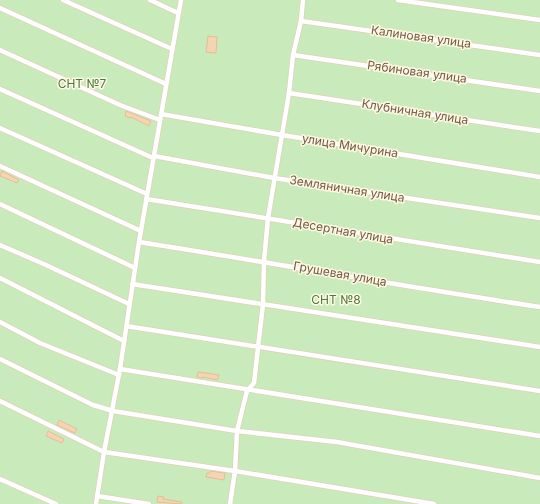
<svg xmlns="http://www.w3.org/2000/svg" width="540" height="504" viewBox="0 0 540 504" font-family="Inter,sans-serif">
  <rect width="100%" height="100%" fill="#fdf4dd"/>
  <rect fill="#c9ebbc" x="0" y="0" width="540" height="504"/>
  <g fill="#f4d4b3" stroke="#e7bd93">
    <path d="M208,36l9,1 -1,16 -10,-1z"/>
    <path d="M126,111l25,10 -2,5 -18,-9 -1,1 -5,-2z"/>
    <path d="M2,171l17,9 -2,3 -17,-7z"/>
    <path d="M198,372l21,3 -2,5 -14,-3v1l-6,-1z"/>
    <path d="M59,420l18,9 -2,4 -18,-8z"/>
    <path d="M48,431l16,8 -2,4 -16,-7z"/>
    <path d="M210,471l15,2 -1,7 -18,-3 1,-4h3z"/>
    <path d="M158,496l6,1 -1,2 19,3v2l-25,-2z"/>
  </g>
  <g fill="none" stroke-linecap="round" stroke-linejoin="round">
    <defs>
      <g id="street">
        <path d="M63,0l109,49"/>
        <path d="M150,0l28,13"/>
        <path d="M398,0l142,20"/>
        <path d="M0,8l166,76"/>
        <path d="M301,21l239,34"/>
        <path d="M0,50l120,55 40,15"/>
        <path d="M293,55l247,36"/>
        <path d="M0,89l153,69"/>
        <path d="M289,93l251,38"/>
        <path d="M161,114l121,21 258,42"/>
        <path d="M0,128l147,66"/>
        <path d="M154,156l120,22 266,40"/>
        <path d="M0,166l141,65"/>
        <path d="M146,199l394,63"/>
        <path d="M0,204l135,64"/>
        <path d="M139,242c134,21 267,45 401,65"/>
        <path d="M0,245l46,20 83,39"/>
        <path d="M0,278l124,63"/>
        <path d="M132,284l408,63"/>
        <path d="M0,322l40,21 79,32"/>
        <path d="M126,326l414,65"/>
        <path d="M0,359l93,46 20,6 124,20 100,11 203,36"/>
        <path d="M120,369l420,67"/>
        <path d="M0,401l104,51 131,19 199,33"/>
        <path d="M0,479l56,25"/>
        <path d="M97,496l52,8"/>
        <path d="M96,504l8,-52 16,-83 19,-127 42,-242"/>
        <path d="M230,504l5,-33 2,-40 10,-40 7,-8 9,-79 1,-43 4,-43 21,-125 4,-38 8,-34 2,-21"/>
      </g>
    </defs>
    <use href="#street" stroke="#e1d1b9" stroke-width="6"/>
    <use href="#street" stroke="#fff" stroke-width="4.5"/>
  </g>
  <g text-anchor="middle" stroke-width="3" stroke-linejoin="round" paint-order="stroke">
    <g font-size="12" fill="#735b45" stroke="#fff8e4">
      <text transform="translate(421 37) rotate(8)" y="4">Калиновая улица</text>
      <text transform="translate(417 72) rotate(8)" y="4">Рябиновая улица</text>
      <text transform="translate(415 112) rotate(9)" y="4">Клубничная улица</text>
      <text transform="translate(350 146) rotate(9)" y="4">улица Мичурина</text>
      <text transform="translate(347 189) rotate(9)" y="4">Земляничная улица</text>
      <text transform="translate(343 231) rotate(10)" y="4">Десертная улица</text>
      <text transform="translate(340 274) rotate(10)" y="4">Грушевая улица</text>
    </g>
    <g font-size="12" fill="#487a3c" stroke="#fff8e4">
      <text x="82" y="88">СНТ №7</text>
      <text x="336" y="304">СНТ №8</text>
    </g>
  </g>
</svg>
